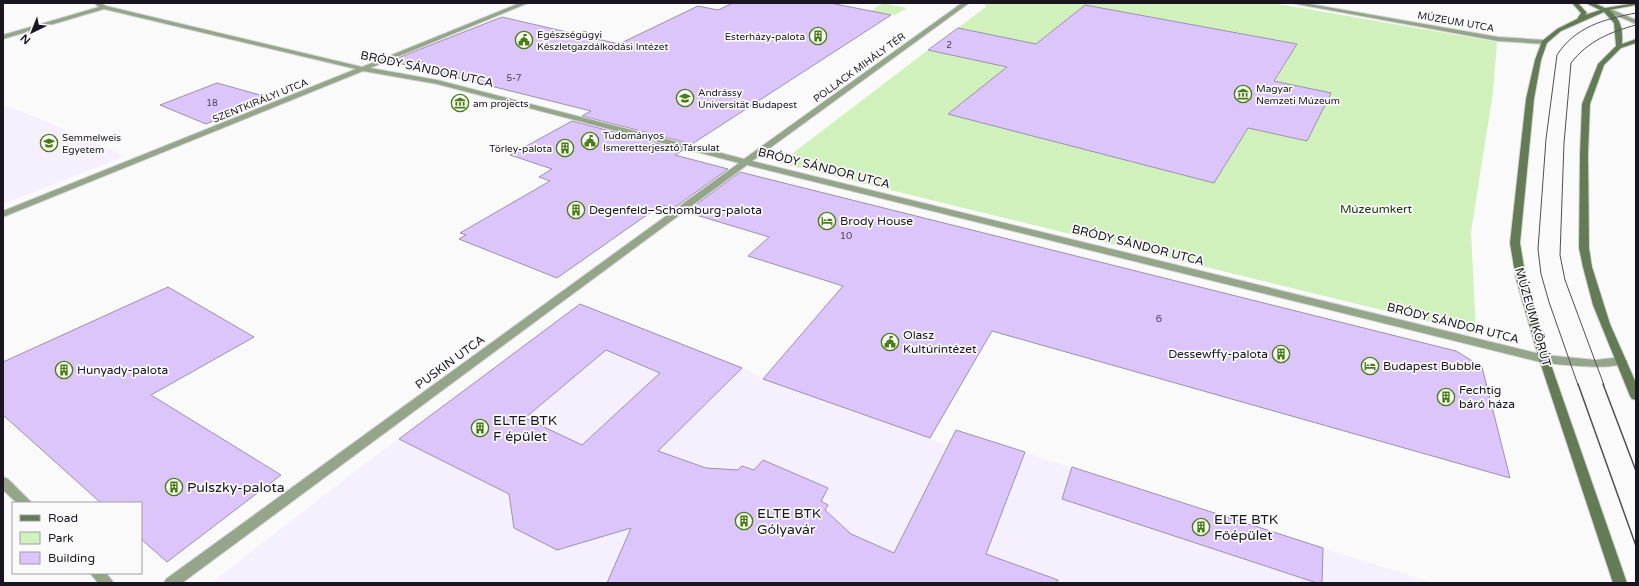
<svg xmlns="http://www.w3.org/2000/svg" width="1639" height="586" viewBox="0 0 1639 586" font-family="'Varela Round',sans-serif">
  <rect width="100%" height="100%" fill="#fafafa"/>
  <g fill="#f6effe">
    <path d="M3,105l28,10 94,41 -122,48z"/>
    <path d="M580,304l162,63 21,12 167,59 17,9 10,-16 476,152h-1222l146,-113z"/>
  </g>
  <g fill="#d0f1bb" fill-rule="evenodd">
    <path d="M883,3l24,5 -12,7 -24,-4z"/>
    <path d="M985,3h288l224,39 -4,50 -22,140 5,101 -696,-170 148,-113 22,5 29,-22 -21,-5 29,-22 -4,-2zM1085,5l212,39 -22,37 55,12 -23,48 -59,-13 -34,55 -265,-69z"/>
  </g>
  <g fill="#dcc5fa" stroke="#9c91ac" fill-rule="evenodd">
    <path d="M733,3h97l61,12 -199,129 -110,-28 9,-5 -201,-50 112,-44 117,27 79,-38 20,4z"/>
    <path d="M1085,5l212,39 -23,37 57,12 -24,48 -59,-13 -34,55 -266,-69 59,-47 -79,-17 30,-22 78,16z"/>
    <path d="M217,83l54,15 -65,26 -46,-19z"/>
    <path d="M572,121l111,29 -8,5 53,14 -54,39 -13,-3 -104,73 -98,-39 7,-4 -6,-2 90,-52 -11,-4 13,-8 -42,-14z"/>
    <path d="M740,172l716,179 26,16 28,111 -518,-147 -62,107 -167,-59 80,-93 -95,-30 21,-19 -83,-25z"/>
    <path d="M168,287l86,50 -103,58 130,80 -114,87 -26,-23v-36h-40l-98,-88v-53z"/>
    <path d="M580,304l162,64 -84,83 48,17 32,2 4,-4 12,4 9,-10 65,28 -7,13 7,4 -3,5 26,24 43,19 62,-123 69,22 -39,102 72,26 -1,3h-450l24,-55 -74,22 -43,-22 -5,-34 -110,-55zM606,350l54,23 -78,72 -57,-27z"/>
    <path d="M1072,467l251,81 -1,35h-5l-255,-84z"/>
  </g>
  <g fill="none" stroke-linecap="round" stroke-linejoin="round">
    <defs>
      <g id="minor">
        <path d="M94,3h7l5,3 256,61 158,-64h8l-158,65 67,12 307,79 218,-156h7l-217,158 792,194 52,5 25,-3 6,4c-8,11 -69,3 -83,2l-797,-198 -565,418h-18l2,-4 573,-416 -302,-79 -74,-13 -360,146v-6l353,-142 -252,-60 -101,30v-4l96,-28z"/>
        <path d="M1291,3h13l194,34 46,3 3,2 -3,2 -46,-3z"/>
        <path d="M3,477l5,2 24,24h-15l-14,-13z"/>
        <path d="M90,573h16l8,10h-16z"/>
      </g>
      <path id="tertiary" d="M1604,8h4l28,12v4l-32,-14z"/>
      <path id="secondary" d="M1572,3h6l9,10 -2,2 15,-5 -14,-7h8l11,5 31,-5v2l-27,5c12,8 14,20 13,34l14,-5v4l-15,5 -17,17 -14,39 -2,50 1,94 3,19 18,57 26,59v17l-4,-1 -2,-3 -37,-91 -10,-38 -4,-19 1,-94 2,-50 16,-40 18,-18 -2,-23 -10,-11 -43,19 -14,12 -6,17 -7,39 -14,144 6,36 23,80 78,224h-14l-74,-224 -23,-80 -6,-36 16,-144 9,-39 7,-19 15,-12 20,-10 4,-6z"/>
    </defs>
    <use href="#minor" stroke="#d6d5d7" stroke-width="2"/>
    <use href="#tertiary" stroke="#d6d5d7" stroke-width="2"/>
    <use href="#secondary" stroke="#d6d5d7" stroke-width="2"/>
    <use href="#minor" fill="#94a58a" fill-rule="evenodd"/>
    <use href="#tertiary" fill="#94a58a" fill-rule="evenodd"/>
    <use href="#secondary" fill="#647c55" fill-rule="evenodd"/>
    <g stroke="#524e56" stroke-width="1">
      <path d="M1578,385l-29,-83 -8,-28 -3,-25 8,-110 11,-84c18,-28 47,-36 79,-42"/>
      <path d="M1604,385l-39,-105 -5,-25 4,-112 7,-80c17,-22 39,-31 65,-38"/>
    </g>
    <g stroke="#524e56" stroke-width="1.5">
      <path d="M1578,384l58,162"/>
      <path d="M1603,384l33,87"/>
    </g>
  </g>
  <defs>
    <symbol id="building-ring" viewBox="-11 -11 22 22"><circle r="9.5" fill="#fafafa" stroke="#487d11" stroke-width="1.5"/><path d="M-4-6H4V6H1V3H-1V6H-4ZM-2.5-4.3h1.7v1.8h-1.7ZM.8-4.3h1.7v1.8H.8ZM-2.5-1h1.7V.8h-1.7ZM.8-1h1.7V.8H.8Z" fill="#487d11"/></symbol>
    <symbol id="civic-ring" viewBox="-11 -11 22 22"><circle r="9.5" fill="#fafafa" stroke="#487d11" stroke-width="1.5"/><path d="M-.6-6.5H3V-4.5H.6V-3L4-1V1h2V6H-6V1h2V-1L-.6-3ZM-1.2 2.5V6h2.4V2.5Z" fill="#487d11"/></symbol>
    <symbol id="museum-ring" viewBox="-11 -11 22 22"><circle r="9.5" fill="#fafafa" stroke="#487d11" stroke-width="1.5"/><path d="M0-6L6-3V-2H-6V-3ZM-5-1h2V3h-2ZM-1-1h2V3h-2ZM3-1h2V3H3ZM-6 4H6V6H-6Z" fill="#487d11"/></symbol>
    <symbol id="university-ring" viewBox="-11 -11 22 22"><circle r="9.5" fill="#fafafa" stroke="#487d11" stroke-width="1.5"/><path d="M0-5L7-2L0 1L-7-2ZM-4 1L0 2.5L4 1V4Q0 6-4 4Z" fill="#487d11"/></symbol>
    <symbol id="hotel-ring" viewBox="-11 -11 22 22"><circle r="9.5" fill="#fafafa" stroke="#487d11" stroke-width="1.5"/><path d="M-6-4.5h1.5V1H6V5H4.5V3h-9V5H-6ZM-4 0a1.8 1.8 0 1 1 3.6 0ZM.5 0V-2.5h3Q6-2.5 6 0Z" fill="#487d11"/></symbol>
  </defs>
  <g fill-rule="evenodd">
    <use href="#building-ring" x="808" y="26" width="20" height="20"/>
    <use href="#civic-ring" x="514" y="30" width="20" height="20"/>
    <use href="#museum-ring" x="1233" y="84" width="20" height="20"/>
    <use href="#university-ring" x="675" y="88" width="20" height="20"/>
    <use href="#museum-ring" x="450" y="93" width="20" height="20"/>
    <use href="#civic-ring" x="580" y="131" width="20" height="20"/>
    <use href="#university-ring" x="39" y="133" width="20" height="20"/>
    <use href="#building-ring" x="555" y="138" width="20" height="20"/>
    <use href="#building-ring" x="566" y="200" width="20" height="20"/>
    <use href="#hotel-ring" x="817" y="211" width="20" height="20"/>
    <use href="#civic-ring" x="880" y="332" width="20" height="20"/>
    <use href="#building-ring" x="1271" y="344" width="20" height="20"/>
    <use href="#hotel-ring" x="1360" y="356" width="20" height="20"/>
    <use href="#building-ring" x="54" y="360" width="20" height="20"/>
    <use href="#building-ring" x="1436" y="387" width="20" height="20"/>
    <use href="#building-ring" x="470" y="418" width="20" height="20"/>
    <use href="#building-ring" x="164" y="477" width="20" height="20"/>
    <use href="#building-ring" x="734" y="511" width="20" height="20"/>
    <use href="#building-ring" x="1191" y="517" width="20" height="20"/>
  </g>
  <g text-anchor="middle" stroke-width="3.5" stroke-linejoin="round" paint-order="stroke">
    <g font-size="9" fill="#4a4156">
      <text x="949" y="48">2</text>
      <text x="514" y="81">5-7</text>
      <text x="212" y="106">18</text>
    </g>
    <g font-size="10" fill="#1a1520" stroke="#fafafa">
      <text transform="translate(1456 21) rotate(10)" y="4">MÚZEUM UTCA</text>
      <text transform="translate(859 67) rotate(-36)" y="4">POLLACK MIHÁLY TÉR</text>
      <text transform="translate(260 100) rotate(-22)" y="4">SZENTKIRÁLYI UTCA</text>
    </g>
    <g font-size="10" fill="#1a1520" stroke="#fafafa" text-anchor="start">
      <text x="537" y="38">Egészségügyi<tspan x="537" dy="12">Készletgazdálkodási Intézet</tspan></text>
      <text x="805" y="40" text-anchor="end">Esterházy-palota</text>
      <text x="1256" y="92">Magyar<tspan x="1256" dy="12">Nemzeti Múzeum</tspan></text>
      <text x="698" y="96">Andrássy<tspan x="698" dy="12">Universität Budapest</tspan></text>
      <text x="473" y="107">am projects</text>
      <text x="603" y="139">Tudományos<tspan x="603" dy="12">Ismeretterjesztő Társulat</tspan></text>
      <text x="62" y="141">Semmelweis<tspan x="62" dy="12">Egyetem</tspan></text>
      <text x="552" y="152" text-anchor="end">Törley-palota</text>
    </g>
    <g font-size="10" fill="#4a4156">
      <text x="846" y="239">10</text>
      <text x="1159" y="322">6</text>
    </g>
    <g font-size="12" fill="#1a1520" stroke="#fafafa">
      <text transform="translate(427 69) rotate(12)" y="4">BRÓDY SÁNDOR UTCA</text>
      <text transform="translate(824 168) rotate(14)" y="4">BRÓDY SÁNDOR UTCA</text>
      <text transform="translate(1138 245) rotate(14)" y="4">BRÓDY SÁNDOR UTCA</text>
      <text transform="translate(1533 317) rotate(74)" y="4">MÚZEUM KÖRÚT</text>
      <text transform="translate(1453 323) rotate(14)" y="4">BRÓDY SÁNDOR UTCA</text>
      <text transform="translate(450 362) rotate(-36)" y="4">PUSKIN UTCA</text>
    </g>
    <g font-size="12" fill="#20380b" stroke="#fafafa">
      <text x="1376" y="213">Múzeumkert</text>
    </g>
    <g font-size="12" fill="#1a1520" stroke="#fafafa" text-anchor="start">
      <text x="589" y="214">Degenfeld–Schomburg-palota</text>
      <text x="840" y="225">Brody House</text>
      <text x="903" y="339">Olasz<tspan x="903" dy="14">Kultúrintézet</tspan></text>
      <text x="1268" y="358" text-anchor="end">Dessewffy-palota</text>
      <text x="1383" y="370">Budapest Bubble</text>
      <text x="77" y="374">Hunyady-palota</text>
      <text x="1459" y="394">Fechtig<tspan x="1459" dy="14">báró háza</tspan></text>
    </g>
    <g font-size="14" fill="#1a1520" stroke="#fafafa" text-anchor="start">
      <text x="493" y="425">ELTE BTK<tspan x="493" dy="16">F épület</tspan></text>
      <text x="187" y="492">Pulszky-palota</text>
      <text x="757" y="518">ELTE BTK<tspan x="757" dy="16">Gólyavár</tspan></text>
      <text x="1214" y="524">ELTE BTK<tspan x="1214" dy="16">Főépület</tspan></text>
    </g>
  </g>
  <rect width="1639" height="586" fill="none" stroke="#1a1520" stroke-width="8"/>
  <rect x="12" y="502" width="130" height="72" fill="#fafafa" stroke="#a09ea3"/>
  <rect x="20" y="515" width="20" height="6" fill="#647c55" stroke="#a09ea3"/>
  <text x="48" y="522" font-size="12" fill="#1a1520">Road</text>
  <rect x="20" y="532" width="20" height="12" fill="#d0f1bb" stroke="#a09ea3"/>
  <text x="48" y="542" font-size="12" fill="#1a1520">Park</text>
  <rect x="20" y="552" width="20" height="12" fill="#dcc5fa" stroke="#a09ea3"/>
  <text x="48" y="562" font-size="12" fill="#1a1520">Building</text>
  <g transform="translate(32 32) rotate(223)" stroke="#fafafa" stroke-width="3" paint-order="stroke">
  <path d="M0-3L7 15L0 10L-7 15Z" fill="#1a1520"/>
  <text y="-6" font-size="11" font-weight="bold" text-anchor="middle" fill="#1a1520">N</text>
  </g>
</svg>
